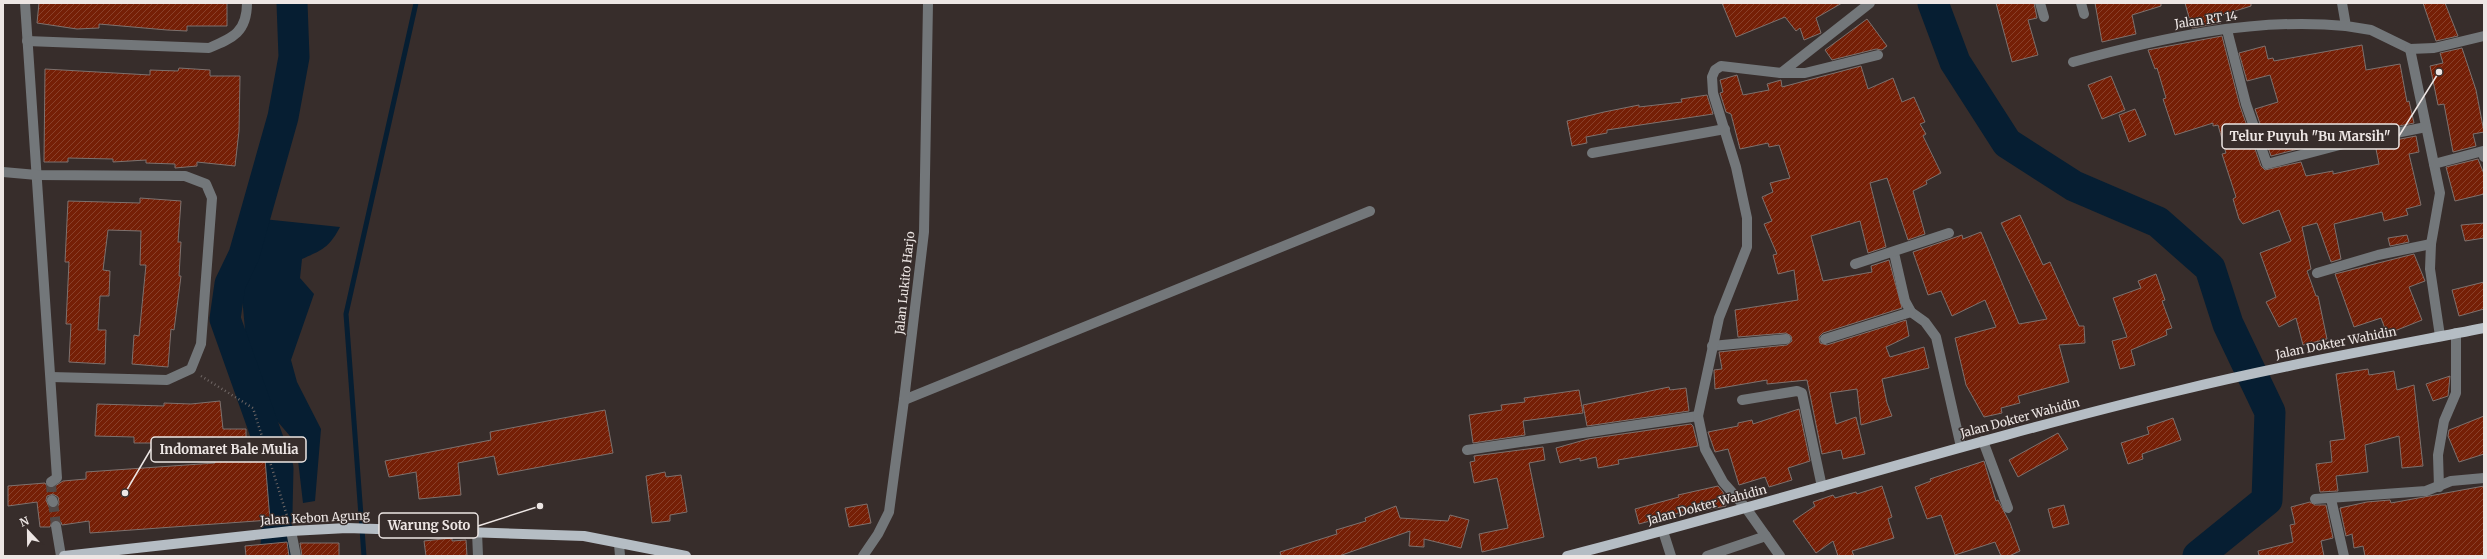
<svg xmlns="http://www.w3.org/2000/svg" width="2487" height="559" viewBox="0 0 2487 559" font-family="Merriweather,serif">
  <defs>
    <pattern id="building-hatch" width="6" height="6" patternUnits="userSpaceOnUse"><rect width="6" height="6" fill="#751f06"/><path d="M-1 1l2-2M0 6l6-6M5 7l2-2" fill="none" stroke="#89402a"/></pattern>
  </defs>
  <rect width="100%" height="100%" fill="#372d2b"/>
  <path fill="#061e32" d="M263,219l77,8c-11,21 -18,23 -38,32l-2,19 14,16 -23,66 6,22 24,47 -6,72 -12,2 -7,-60 -25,-29 -25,-73 -5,-56z"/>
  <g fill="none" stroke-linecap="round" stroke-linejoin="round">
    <path stroke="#061e32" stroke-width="5" d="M364,556l-18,-242 70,-311"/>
    <g stroke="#061e32" stroke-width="31">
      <path d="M1933,3l22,59 52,81 67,43 84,36 52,46 18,56 42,88 -3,88 -69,56"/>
      <path d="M276,556l2,-88 -53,-149 5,-35 14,-29 39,-138 11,-60 -2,-54"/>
    </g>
  </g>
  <g fill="url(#building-hatch)" stroke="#7d716e" fill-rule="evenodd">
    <path d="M39,3h188v23h-40v5l-20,-1 -68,-6v4l-22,1 -40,-6z"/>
    <path d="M1722,3h120l-26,15 5,15 -17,7 -4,-12 -4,3 -11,-14 -49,20z"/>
    <path d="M1996,3h38l3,15 -9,2 10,35 -26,7z"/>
    <path d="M2095,3h66v3l-29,9 4,19 -34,8z"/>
    <path d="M2185,3h66v3l-32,10 2,7 -29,5z"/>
    <path d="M2423,3h22l13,33 -22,5z"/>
    <path d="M1867,19l20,27 -5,4 -6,-1 -44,11 -7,-10z"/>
    <path d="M2222,36l18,70 21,60 4,4 36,-8 5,14 27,-5v3l46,-10 -4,-20 41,-8 3,16 -10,2 12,51 -15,4 2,6 -24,6 -2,-9 -48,12 7,35 -10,3 -14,-39 -15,4 9,42 -4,2 9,25h2l9,43 -24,6 -7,-27 -17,9 -13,-25 10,-5 -16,-44 31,-12 -12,-31 -36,14 -4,-5 -6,-20 3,-2 -14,-43 4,-1 -8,-28 -5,1v-3l-38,12 -12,-36 3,-1 -9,-30 -2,1 -7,-19z"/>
    <path d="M2362,45l4,25 34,-6 7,38 2,-1 5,22 -65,13 -78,20 -16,-47 23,-7 -8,-27 -23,6 -8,-28 26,-7 3,13 5,-1 1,3z"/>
    <path d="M2462,48l14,42 8,42 -11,2 3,12 -23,6 -9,-48 -6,1 -8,-39 13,-3 -3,-10z"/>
    <path d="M1861,66l7,23 25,-11 9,24 12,-5 11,25 -5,2 6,10 -3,2 18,37 -15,8 1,3 -14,7 12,43 -17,6 -21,-62 -17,5 16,64 -18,6 -8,-32 -49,15 12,45 49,-9 -1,-6 18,-6 13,48 -79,25 -4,4 1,6 7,2 79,-25 3,16 -23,11 4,10 34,-10 5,21 -47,11 5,24 5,13 -31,9 -4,-36 -27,4 6,31 20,-7 9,37 -22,5 -2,-9 -19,4 -15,-74 -40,4v-4l-52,9 -1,-19 8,-1 -3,-17 68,-7 5,-4 -1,-5 -5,-3 -48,4 -3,-27 63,-10 -4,-30 -16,4 -5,-19 4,-1 -13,-30 8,-3 -10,-24 11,-5 -3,-9 20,-5 -11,-33 -10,2 -1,-4 -28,6 -9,-35 -5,-2 -6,-19 3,-1 -3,-12 17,-5 6,20 26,-5 -2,-6 14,-4 1,7z"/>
    <path d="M179,68l31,2v6h30l-1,55 -4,35 -38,-4v4l-22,2v-4l-29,-1v-3l-33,2v-3l-45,-1v4h-24l1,-93 105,6v-5l28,1z"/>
    <path d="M2111,76l14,34 -23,9 -14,-34z"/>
    <path d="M1707,95l6,19 -106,16v3l-21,4 1,6 -15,3 -5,-25 37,-9 35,-7v2l43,-5 -1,-3z"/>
    <path d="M2135,109l11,26 -17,7 -10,-27z"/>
    <path d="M2478,159l6,15v20l-29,7 -9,-34z"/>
    <path d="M140,198l41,3 -3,41h3l-2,34h2l-7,54 -3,-1 -3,38 -36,-3 2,-29 5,1 7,-71h-6l1,-34 -33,-1 -5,40 7,1 -1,25h-9l-2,34h8l-1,34 -36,-2 2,-38h-5l3,-62h-4l3,-61 72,2z"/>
    <path d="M2020,215l23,50 7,-3 29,64h5l1,17 -26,2 10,37 -51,14 2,7 -19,5 1,5 -18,4 -18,-32 -11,-47 41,-11 -11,-27 -33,16 -11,-25 -13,4 -15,-43 49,-17 1,4 18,-7 38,92 28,-5 -46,-96z"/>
    <path d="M2484,223v15l-19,3 -4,-16z"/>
    <path d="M2407,235l2,7 -19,4 -2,-8z"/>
    <path d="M2414,254l11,27 -16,6 13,33 -35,14 -6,-16 -27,9 -19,-53z"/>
    <path d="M2156,274l9,26 -3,1 10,27 -6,2 1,5 -36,15 4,15 -15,4 -8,-28 15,-4 -14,-39 28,-10 -3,-7z"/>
    <path d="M2484,282v27l-25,7 -7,-26z"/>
    <path d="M2368,369l1,6 25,-4 3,19 17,-5 9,81 -21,2 -3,-32 -34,9 3,27 -32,4 2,15 -18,1 -4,-28 16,-2 -2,-21 15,-2 -9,-65z"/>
    <path d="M2450,376l-2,20 -15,5 -7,-17z"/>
    <path d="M1669,387l1,3 16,-2 3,23 -102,15 -4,-21z"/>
    <path d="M1579,390l4,23 -60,8 2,14 -52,8 -4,-28 33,-5 -1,-5 24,-3 -1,-4z"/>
    <path d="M220,401l3,28h23v32l19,-2 5,61 -180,13 -1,-12 -27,4 -1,-3 -6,-2 -3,1 -2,6h-10l-3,-25 -29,4v-20l37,-3 3,5h4l11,-7 23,-2v-7l129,-9v-20h-81v-6l-39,-1 2,-32 67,2v-3l27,1zM53,494l5,3 1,5 -1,4 -5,2 -4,-1 -3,-7 1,-4z"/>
    <path d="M1799,409l11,52 -22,7 4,12 -23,7 -4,-10 -26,8 -11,-36 -13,3 -7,-20 30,-6v-3l14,-3 1,4z"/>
    <path d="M605,410l8,43 -115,22 -4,-19 -36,7 3,32 -42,4 -3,-27 -27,5 -4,-16 106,-21 -1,-8z"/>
    <path d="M2484,416v38l-25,8 -11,-26 1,-6z"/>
    <path d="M2173,418l8,22 -39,14 1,5 -15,5 -7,-21 28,-9 -2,-7z"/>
    <path d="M1691,424l2,2 5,20 -80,14 1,4 -21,4 -2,-11 -16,4v-3l-20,5 -4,-15 32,-9z"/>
    <path d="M2058,433l10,16 -50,28 -9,-17z"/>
    <path d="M1543,447l2,13 -16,3 15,74 -62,15 -3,-18 29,-6 -11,-50 -23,5 -4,-21 5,-1 -1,-5z"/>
    <path d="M1984,461l12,40 2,-1 12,23 10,28 -11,5h-8l-6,-14 -40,13 -14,-40 -14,4 -12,-32 16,-6 -1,-2z"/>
    <path d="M665,472l1,5 15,-2 6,37 -17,3v6l-18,2 -6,-47z"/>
    <path d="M1718,486l5,6 3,14 -25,5 -1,-4 -61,17 -4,-15 44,-12 -1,-2z"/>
    <path d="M1882,486l10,31 -4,2 6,19 -42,13 2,5h-16l-5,-15 -17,12 -23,-32 22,-15 -2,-4 20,-7 2,3 21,-6 1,2z"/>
    <path d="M2484,486v70h-119l-2,-10 -9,2 -2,-14 -6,2 -6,-28 27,-6 23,-2 1,3z"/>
    <path d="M2310,502l5,3h11l7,33 -12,3 3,15h-65l-1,-5 35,-9 -3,-17 5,-1 -4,-17z"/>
    <path d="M867,504l4,19 -22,4 -4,-19z"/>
    <path d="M2064,505l5,19 -16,4 -5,-19z"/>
    <path d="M1396,506l4,12 48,3 2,-6 19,5 -8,28 -37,-9v8l-15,-1 1,-15 -71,25h-58l-1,-4 57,-18 -1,-4 30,-9 -1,-3z"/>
    <path d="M452,538v3l14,-1 1,16h-41l-2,-15z"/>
    <path d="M287,542l2,14h-43l-1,-10z"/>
    <path d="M300,543h39v13h-37z"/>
  </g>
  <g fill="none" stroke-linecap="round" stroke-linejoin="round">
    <g stroke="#524947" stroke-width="10" stroke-dasharray="10 5" stroke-linecap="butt">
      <path d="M51,482l1,18"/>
      <path d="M53,502l3,24"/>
    </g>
    <path stroke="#706765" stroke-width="2.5" stroke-dasharray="1 3" stroke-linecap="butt" d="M201,376l52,32 35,111"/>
    <g stroke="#73777a" stroke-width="10">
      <path d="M25,3l32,475 -6,4"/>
      <path d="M2040,3l4,14"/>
      <path d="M2081,3l3,11"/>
      <path d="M2342,3l4,23 25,4 39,19"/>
      <path d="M2227,30l19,74 21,60 84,-22 75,-15"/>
      <path d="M27,41l182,7c24,-10 38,-16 38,-45"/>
      <path d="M2410,49l30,144 -9,51 -1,25 10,67"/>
      <path d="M2410,49l24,-1 50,-12"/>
      <path d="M2073,62c87,-24 182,-45 273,-36"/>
      <path d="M1781,73l89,-70"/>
      <path d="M1592,153l133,-24"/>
      <path d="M2434,164l49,-13 1,6"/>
      <path d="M3,172l34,3 148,1 21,8 6,14 -11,146 -10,25 -24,11 -116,-3"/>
      <path d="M1894,253l11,48 6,11 14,10 11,15 25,110"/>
      <path d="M1855,264l94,-31"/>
      <path d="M2317,273l61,-18 53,-11"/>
      <path d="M1825,339l86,-27"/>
      <path d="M1712,346l74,-7"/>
      <path d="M904,400l466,-189"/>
      <path d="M1742,400l55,-9 5,2 20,94"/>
      <path d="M1983,441l25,67"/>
      <path d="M1467,450l231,-34"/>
      <path d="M2439,487l-1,-32 6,-34 12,-28v-60"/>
      <path d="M2315,499l111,-8 25,-10 33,-3"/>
      <path d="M2331,499l13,57"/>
      <path d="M52,500l1,2"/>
      <path d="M56,526l5,30"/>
      <path d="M291,531l5,25"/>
      <path d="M1663,531l8,25"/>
      <path d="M477,532l1,24"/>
      <path d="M619,544l1,12"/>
      <path d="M863,556l15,-22 11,-22 15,-112 20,-168 4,-229"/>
      <path d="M1707,556l59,-20"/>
      <path d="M1780,556l-34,-48 -23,-26 -18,-33 -7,-33 21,-98 28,-71v-29l-11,-51 -23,-74 -1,-16 3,-7 6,-4 60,7h24l73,-18"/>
    </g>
    <g stroke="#b5bdc4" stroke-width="10">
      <path d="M64,556l227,-25 56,-3 237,8 102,20"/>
      <path d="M1567,556c204,-52 405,-116 610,-165 102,-25 204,-43 307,-63"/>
    </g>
  </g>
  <g text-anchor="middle" stroke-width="3" stroke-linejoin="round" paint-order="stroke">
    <g font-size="12" fill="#ede6e4" stroke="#372d2b">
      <text transform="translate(2206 20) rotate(-8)" y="4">Jalan RT 14</text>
      <text transform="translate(905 283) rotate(-84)" y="4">Jalan Lukito Harjo</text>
      <text transform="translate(2336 343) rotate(-11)" y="4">Jalan Dokter Wahidin</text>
      <text transform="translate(2020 418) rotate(-15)" y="4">Jalan Dokter Wahidin</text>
      <text transform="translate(1707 505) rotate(-15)" y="4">Jalan Dokter Wahidin</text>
      <text transform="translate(315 518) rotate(-3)" y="4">Jalan Kebon Agung</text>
    </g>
  </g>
  <path fill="none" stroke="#ede6e4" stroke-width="1.5" d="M2439 72L2399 136M125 493L151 449M540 506L478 526"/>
  <g fill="#ede6e4" stroke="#372d2b" stroke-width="1.5">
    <circle cx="2439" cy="72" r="4"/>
    <circle cx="125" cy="493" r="4"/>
    <circle cx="540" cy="506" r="4"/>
  </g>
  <g fill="#372d2b" stroke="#ede6e4" stroke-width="1.5">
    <rect x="2222" y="124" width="177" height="25" rx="4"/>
    <rect x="151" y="437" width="155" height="25" rx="4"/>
    <rect x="379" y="513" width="99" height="25" rx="4"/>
  </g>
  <g font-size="13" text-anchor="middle" font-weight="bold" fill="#ede6e4">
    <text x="2310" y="141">Telur Puyuh "Bu Marsih"</text>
    <text x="229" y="454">Indomaret Bale Mulia</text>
    <text x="429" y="530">Warung Soto</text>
  </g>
  <rect width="2487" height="559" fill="none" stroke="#ede6e4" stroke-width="8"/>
  <g transform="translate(28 531) rotate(338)" stroke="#372d2b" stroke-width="3" paint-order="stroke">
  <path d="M0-3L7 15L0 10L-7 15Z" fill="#ede6e4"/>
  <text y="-6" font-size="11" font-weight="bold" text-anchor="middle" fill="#ede6e4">N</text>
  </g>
</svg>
